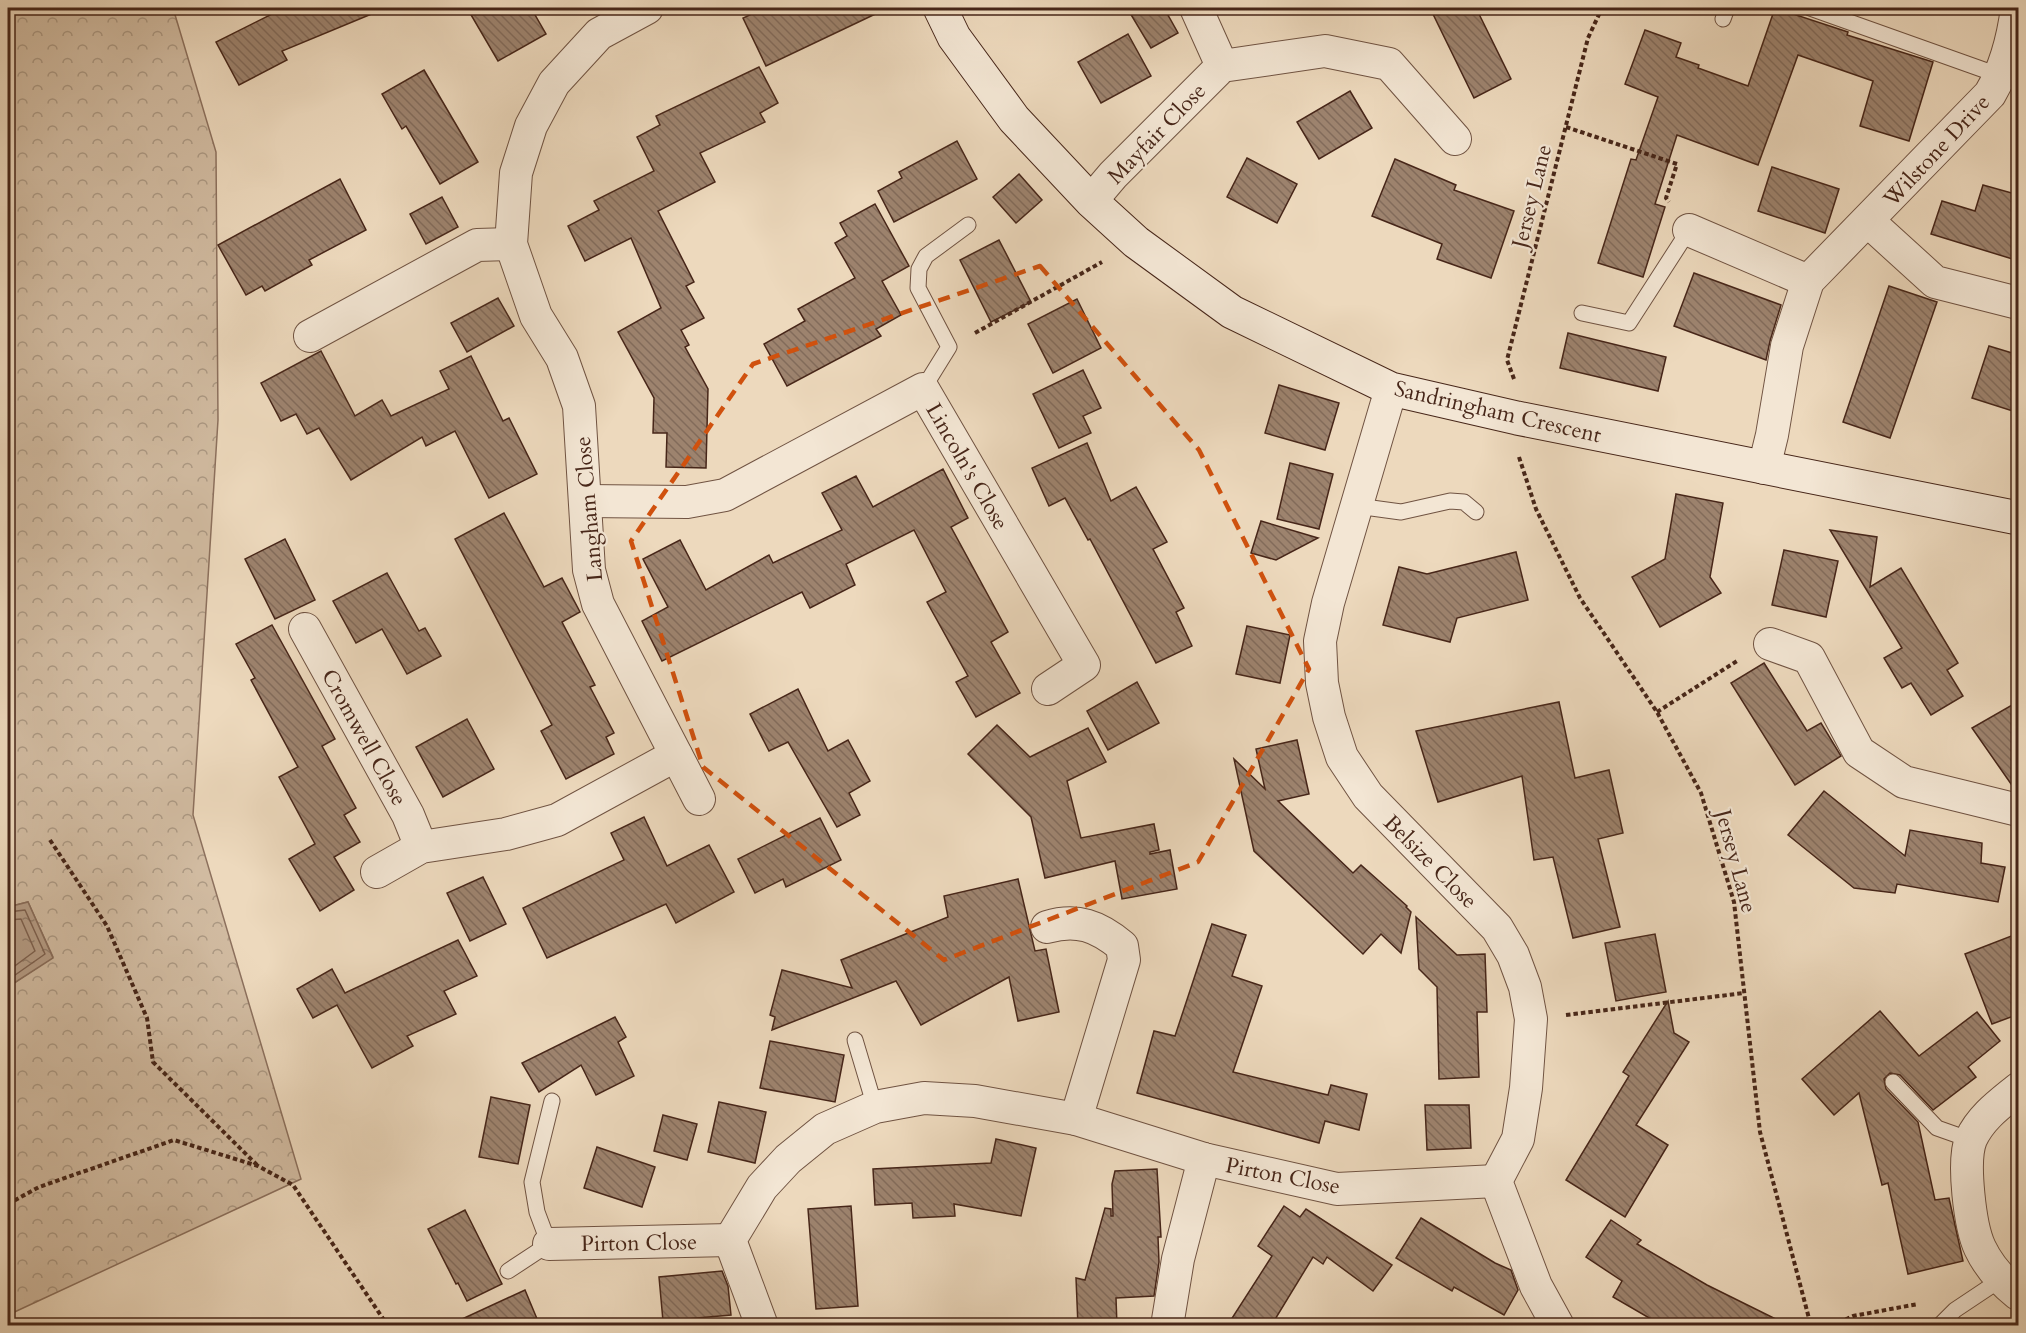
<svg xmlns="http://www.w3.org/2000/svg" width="2026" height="1333" viewBox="0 0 2026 1333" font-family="Cardo,serif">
  <defs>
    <pattern id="forest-crowns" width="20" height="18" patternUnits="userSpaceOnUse" patternTransform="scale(1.5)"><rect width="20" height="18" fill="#d1bba1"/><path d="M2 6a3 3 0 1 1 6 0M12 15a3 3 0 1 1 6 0" fill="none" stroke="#ab9882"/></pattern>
    <pattern id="water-ripples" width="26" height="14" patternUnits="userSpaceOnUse" patternTransform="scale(1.5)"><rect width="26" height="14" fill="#b59c85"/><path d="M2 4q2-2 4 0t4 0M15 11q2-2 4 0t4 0" fill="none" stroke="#957f6c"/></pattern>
    <pattern id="building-back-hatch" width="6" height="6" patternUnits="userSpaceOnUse" patternTransform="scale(1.5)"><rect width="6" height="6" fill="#9d836e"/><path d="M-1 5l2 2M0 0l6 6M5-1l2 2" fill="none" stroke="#826b5a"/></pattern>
  </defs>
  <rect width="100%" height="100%" fill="#edd9bd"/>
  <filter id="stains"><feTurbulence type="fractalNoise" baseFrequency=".00333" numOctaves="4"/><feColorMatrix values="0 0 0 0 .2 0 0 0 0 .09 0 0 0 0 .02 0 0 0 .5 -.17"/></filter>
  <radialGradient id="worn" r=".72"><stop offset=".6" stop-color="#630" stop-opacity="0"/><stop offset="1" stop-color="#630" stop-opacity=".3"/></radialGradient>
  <path fill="url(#forest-crowns)" stroke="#8c705d" stroke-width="1.5" d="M8,8h165l43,144 2,268 -25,395 108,364 -293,136v-328l45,-30 -25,-55 -20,5z"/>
  <path fill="url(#water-ripples)" stroke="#896d5a" stroke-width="1.5" d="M28,902l25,56 -45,29v-80z"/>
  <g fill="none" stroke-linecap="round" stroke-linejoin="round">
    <g stroke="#7e614f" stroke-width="1.5">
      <path d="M8,912l17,-2 20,44 -37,26"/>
      <path d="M8,920l13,-1 14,32 -27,20"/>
    </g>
  </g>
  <g fill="url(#building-back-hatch)" stroke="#472619" stroke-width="1.5">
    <path d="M284,8h102l-104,43 5,9 -48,25 -23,-43z"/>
    <path d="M467,8h64l15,26 -48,27z"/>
    <path d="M765,8h123l-122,58 -23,-48z"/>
    <path d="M1127,8h37l14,25 -27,15z"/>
    <path d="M1430,8h46l35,71 -37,19z"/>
    <path d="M1775,8l73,24 -1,3 86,27 -24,79 -49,-15 13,-45 -75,-26 -40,110 -81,-30 -22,69 10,3 -22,70 -45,-14 33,-104 5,1 22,-63 -33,-13 20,-54 36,13 -5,14 23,8 -1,3 50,18z"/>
    <path d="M1128,34l23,42 -50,27 -23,-41z"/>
    <path d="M759,67l19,36 -18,10 5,9 -65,31 15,29 -57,29 36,71 -8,4 18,32 -23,12 8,15 -4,2 23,42 -2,79 -40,-1 1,-34h-14l1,-35 -36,-66 43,-24 -30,-70 -46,23 -17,-35 31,-16 -5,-9 60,-30 -17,-34 23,-12 -4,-9z"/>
    <path d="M424,70l54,92 -38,22 -34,-58 -4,3 -20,-35z"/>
    <path d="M1350,91l22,37 -53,31 -22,-37z"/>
    <path d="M957,141l20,38 -83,43 -16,-31 24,-13 -3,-6z"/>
    <path d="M1247,158l50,26 -20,39 -50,-26z"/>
    <path d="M1395,159l61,26 -2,5 60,21 -23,67 -54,-19 5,-15 -70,-28z"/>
    <path d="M1772,167l67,22 -14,44 -67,-22z"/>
    <path d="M1019,174l23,26 -26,23 -23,-26z"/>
    <path d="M340,179l26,51 -57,30 3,5 -47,26 -3,-5 -16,9 -28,-50z"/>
    <path d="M1983,185l36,10v66l-88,-27 11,-33 33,10z"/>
    <path d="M442,197l16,30 -32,17 -16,-30z"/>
    <path d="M875,204l34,62 -27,15 19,34 -25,14 5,7 -94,50 -23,-42 41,-23 -7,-12 57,-31 -20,-35 12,-7 -7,-13z"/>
    <path d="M999,240l32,62 -40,20 -31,-62z"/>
    <path d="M1694,273l87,32 -11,36 -4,19 -92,-34z"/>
    <path d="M1889,286l48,16 -47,136 -47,-16z"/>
    <path d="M498,298l16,28 -47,26 -16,-29z"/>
    <path d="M1077,299l24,49 -48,25 -25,-49z"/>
    <path d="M1568,333l98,24 -8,34 -98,-23z"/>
    <path d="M1989,346l30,9v58l-47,-15z"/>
    <path d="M321,351l34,65 27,-16 9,16 58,-27 -9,-18 31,-15 32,65 6,-3 28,56 -48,24 -34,-67 -29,15 -4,-9 -71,43 -32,-52 -12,6 -11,-20 -15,7 -20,-38z"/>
    <path d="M1083,370l18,38 -18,8 8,17 -32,15 -26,-54z"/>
    <path d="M1279,385l60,18 -14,47 -60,-17z"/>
    <path d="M1087,443l24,58 25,-14 31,55 -14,7 31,59 -8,4 16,34 -36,17 -66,-124 -2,1 -23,-42 -16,8 -17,-38z"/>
    <path d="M1290,463l43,11 -14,55 -42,-10z"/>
    <path d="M943,469l25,49 -17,9 57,105 -17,10 29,51 -44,24 -20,-35 12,-6 -41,-74 19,-10 -32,-62 -68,34 9,21 -45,23 -8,-16 -140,69 -20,-40 26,-14 -25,-48 37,-19 26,50 63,-35 4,8 69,-33 -20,-37 34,-17 17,31z"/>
    <path d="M1676,494l47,9 -13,74 11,16 -61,34 -28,-50 33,-18z"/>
    <path d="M504,513l40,74 18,-9 18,34 -18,10 33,63 -5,2 24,46 -8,4 8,17 -48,25 -25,-48 11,-6 -97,-186z"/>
    <path d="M1261,521l57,17 -42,22 -25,-7z"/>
    <path d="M1830,530l47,7 -7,50 31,-19 57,95 -11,7 16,26 -32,19 -20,-32 -9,5 -18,-30 18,-10z"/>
    <path d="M285,539l30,61 -40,19 -30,-60z"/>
    <path d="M1784,550l54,11 -12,56 -54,-12z"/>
    <path d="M1516,552l12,48 -71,18 -7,24 -67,-17 16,-58 28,7z"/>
    <path d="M387,573l32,58 6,-3 16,28 -34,18 -25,-45 -26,14 -23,-42z"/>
    <path d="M272,625l63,114 -13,7 34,62 -12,7 16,27 -26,15 20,33 -34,21 -31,-52 26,-15 -36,-67 19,-10 -47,-87 4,-2 -19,-34z"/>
    <path d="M1247,626l43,9 -10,48 -44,-9z"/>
    <path d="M1764,663l43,68 14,-8 20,33 -46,29 -64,-102z"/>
    <path d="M1137,682l22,41 -51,27 -21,-39z"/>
    <path d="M798,689l30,62 20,-11 22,41 -21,12 11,22 -23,12 -49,-85 -19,9 -19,-37z"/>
    <path d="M2019,701v91l-3,-1 -44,-63z"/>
    <path d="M1559,702l16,76 34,-8 14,63 -25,6 22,88 -47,11 -20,-81 -19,3 -12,-84 -84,26 -22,-71z"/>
    <path d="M467,719l27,50 -51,28 -27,-50z"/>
    <path d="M997,725l33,32 58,-29 18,34 -39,19 14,57 73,-14 5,26 -9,2v2l20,-4 7,39 -55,10 -7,-38 -70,17 -14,-61 -63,-63z"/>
    <path d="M1297,740l12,54 -31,7 75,72 8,-8 46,41 -1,1 5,5 -10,41 -20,-19 -18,20 -109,-103 -20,-92 31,30 -9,-40z"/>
    <path d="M1824,791l81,65 5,-26 72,13 -1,20 24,4 -7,35 -101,-18 -2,9 -41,-5 -66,-53z"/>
    <path d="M644,817l23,49 42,-21 25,47 -58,31 -10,-19 -119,54 -24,-50 101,-48 -13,-27z"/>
    <path d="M820,818l21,42 -55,27 -3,-8 -28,14 -17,-34z"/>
    <path d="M483,877l23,47 -36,17 -23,-48z"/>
    <path d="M1018,879l17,72 11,-2 13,63 -41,9 -9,-44 -88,48 -25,-44 -124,49 3,-13 -5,-2 12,-45 70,18 -11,-28 107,-43 -4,-21z"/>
    <path d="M1416,917l41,38 28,-1 2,58h-10l2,65 -40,2 -2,-92 -18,-18z"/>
    <path d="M1212,924l34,11 -14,41 30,10 -29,86 95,23 3,-10 36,9 -8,36 -34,-9 -6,22 -182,-50 17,-62 21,5z"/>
    <path d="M2019,933v81l-27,10 -27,-70z"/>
    <path d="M1655,934l11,58 -50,9 -11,-58z"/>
    <path d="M458,940l19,36 -33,15 12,23 -49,22 6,10 -41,22 -35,-63 -24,13 -16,-29 35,-20 13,24z"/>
    <path d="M1668,1001l6,32 15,9 -53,83 32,20 -43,72 -59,-37 63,-104 -6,-4z"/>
    <path d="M1880,1011l39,45 58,-44 23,29 -32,26 8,10 -43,33 -33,-35 -10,-2 -6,6 2,10 32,33 17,78 14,-2 14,63 -55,13 -20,-91 -6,2 -23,-92 -25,22 -32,-36z"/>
    <path d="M615,1017l11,20 -8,5 16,34 -38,19 -15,-30 -42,27 -17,-29z"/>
    <path d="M770,1041l74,14 -9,47 -75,-14z"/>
    <path d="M491,1097l39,8 -12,59 -39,-7z"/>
    <path d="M719,1102l47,10 -11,51 -47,-11z"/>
    <path d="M1425,1105h44l2,43 -44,2z"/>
    <path d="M663,1115l34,9 -10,36 -33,-9z"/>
    <path d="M996,1139l40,9 -15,68 -67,-12 1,12 -42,2 -1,-15 -37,2 -2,-36 118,-6z"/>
    <path d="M597,1147l58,20 -13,40 -58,-19z"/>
    <path d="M1157,1169l4,68h-3l1,25 -5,34 -38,2 1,28h-39l-2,-48 9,2 20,-72 6,1v7h2l-1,-32 3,-13z"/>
    <path d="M851,1206l7,100 -42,3 -8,-100z"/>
    <path d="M1284,1206l16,11 6,-8 86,56 -19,26 -46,-34 -4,7 -10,-7 -42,69h-44l45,-70 -14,-10z"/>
    <path d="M465,1210l37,74 -35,17 -9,-18 -2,1 -28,-55z"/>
    <path d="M1421,1218l74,45 16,7 7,20 -14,25 -50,-28 -2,4 -56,-33z"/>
    <path d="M1611,1220l30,20 -4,4 70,41 83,41h-127l-50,-29 9,-16 -36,-24z"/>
    <path d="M722,1271l6,15 3,29 -68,6 -4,-44z"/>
    <path d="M525,1290l15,36h-93z"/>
  </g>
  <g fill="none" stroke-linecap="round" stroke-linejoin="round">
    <defs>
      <g id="lane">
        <path d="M1810,8l191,68"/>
        <path d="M1723,19l4,-11"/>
        <path d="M1582,313l47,10 60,-93"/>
        <path d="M923,389l26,-42 -31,-59 1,-19 7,-13 42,-31"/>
        <path d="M1357,506l44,6 49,-11 14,1 12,10"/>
        <path d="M855,1040l20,67"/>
        <path d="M1893,1082l44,46 34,12"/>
        <path d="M508,1271l41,-27 -12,-32 -5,-30 20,-81"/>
        <path d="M1939,1326l16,-16 45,-30"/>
      </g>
      <g id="street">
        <path d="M647,8l-48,26 -45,49 -23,43 -15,47 -5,71 25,72 26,42 17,48 10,164 9,34 101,195"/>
        <path d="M1196,8l26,58"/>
        <path d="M1091,201l22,-26 109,-109 103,-15 64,13 66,75"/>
        <path d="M1868,221l67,61 83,21"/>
        <path d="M1689,230l119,51"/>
        <path d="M310,336l167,-91 34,-1"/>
        <path d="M1391,389l-63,214 -8,38 2,42 7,34 13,40 26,39 129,132 16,27 12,32 6,32 -5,69 -8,51 -22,42 40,105 22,40"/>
        <path d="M1764,468l8,-33 15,-89 21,-65 182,-187c16,-27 23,-55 27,-86"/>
        <path d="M586,501l101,1 38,-7 198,-106 161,276 -36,24"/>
        <path d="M305,629l103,186 13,32"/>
        <path d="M1770,644l39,14 50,94 45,30 114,28"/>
        <path d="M377,872l44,-25 85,-13 51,-14 119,-65"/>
        <path d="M1047,927c30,-9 51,-1 75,19l2,14 -48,159 128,40 133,30 159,-8"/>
        <path d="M2018,1089c-17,14 -37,28 -47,50 -9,22 -1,88 9,109 9,19 23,34 38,46"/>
        <path d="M549,1244l181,-4"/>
        <path d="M762,1326l-32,-86 32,-53 26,-28 37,-30 50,-22 49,-9 51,3 101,18"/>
        <path d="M1167,1326l11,-67 26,-100"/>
      </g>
      <path id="secondary" d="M940,8l14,29 60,82 77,82 45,41 96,70 159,77 126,29 501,100"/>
    </defs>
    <use href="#lane" stroke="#705342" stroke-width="17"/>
    <use href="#street" stroke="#705342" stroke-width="34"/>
    <use href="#secondary" stroke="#472619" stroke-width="35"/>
    <g stroke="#472619" stroke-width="4" stroke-dasharray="4.5 3" stroke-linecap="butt">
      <path d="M1566,127l111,37 -11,34 3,4"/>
      <path d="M975,333l127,-71"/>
      <path d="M1514,379l-7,-19 81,-322 14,-30"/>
      <path d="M1519,457l17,52 44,89 77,114 44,81 33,109 26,230 51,194"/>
      <path d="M1657,712l80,-51"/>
      <path d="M50,840l57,86 40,92 6,44 104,103"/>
      <path d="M2015,847v30l3,13"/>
      <path d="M1566,1015l178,-22"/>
      <path d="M8,1204l31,-17 135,-47 84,26 35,19 95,141"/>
      <path d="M1832,1326l21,-10 65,-12"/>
    </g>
    <use href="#lane" stroke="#f3e6d4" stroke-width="15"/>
    <use href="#street" stroke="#f3e6d4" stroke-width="32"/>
    <use href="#secondary" stroke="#f3e6d4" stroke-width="33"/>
  </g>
  <path fill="none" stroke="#d0510e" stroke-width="4.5" stroke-dasharray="12 8" stroke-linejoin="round" d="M1040,266l159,184 110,219 -111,193 -254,98 -241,-193 -72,-226 122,-177z"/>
  <g text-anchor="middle" stroke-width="4.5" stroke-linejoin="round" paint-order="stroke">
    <g font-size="22" fill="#472619" stroke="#f3e6d4">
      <text transform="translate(1156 133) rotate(-46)" y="8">Mayfair Close</text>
      <text transform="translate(1936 150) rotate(-47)" y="8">Wilstone Drive</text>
      <text transform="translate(1531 196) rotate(-76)" y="8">Jersey Lane</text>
      <text transform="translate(1498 411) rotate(13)" y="8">Sandringham Crescent</text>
      <text transform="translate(968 466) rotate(60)" y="8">Lincoln's Close</text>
      <text transform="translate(588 509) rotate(-95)" y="8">Langham Close</text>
      <text transform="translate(365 737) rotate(61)" y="8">Cromwell Close</text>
      <text transform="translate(1431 861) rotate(45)" y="8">Belsize Close</text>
      <text transform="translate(1737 861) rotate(75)" y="8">Jersey Lane</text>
      <text transform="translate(1283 1175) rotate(11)" y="8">Pirton Close</text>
      <text transform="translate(639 1242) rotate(-1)" y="8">Pirton Close</text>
    </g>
  </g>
  <rect width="2026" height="1333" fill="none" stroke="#edd9bd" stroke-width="30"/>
  <rect x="9" y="9" width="2008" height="1315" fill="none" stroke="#472619" stroke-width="3"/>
  <rect x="15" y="15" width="1996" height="1303" fill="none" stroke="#472619" stroke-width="1.5"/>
  <rect width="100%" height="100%" filter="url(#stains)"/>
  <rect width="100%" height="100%" fill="url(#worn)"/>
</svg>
